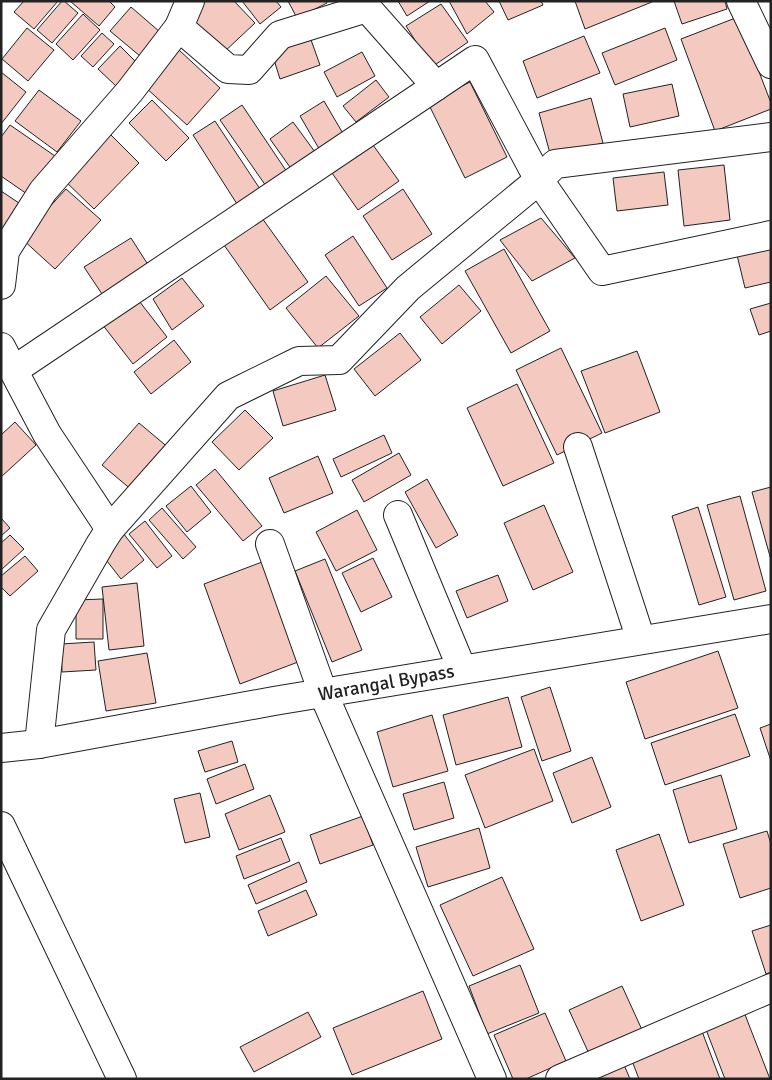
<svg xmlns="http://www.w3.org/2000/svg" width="772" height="1080" viewBox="0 0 772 1080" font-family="Signika,sans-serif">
  <rect width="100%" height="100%" fill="#fff"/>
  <g fill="#f3c9c0" stroke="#222">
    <path d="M24,1h34l-24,28 -20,-17z"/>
    <path d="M62,1h2l14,12 -26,30 -15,-13z"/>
    <path d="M70,1h39l6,6 -16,19z"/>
    <path d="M206,1h28l21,22 -32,30 -34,-35z"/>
    <path d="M242,1h34l5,6 -21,17z"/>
    <path d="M288,1h38l1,2 -30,15z"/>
    <path d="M398,1h32l-23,15z"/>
    <path d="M449,1h36l9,11 -27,22z"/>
    <path d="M499,1h42l2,4 -35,15z"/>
    <path d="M575,1h77v1l-67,27z"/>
    <path d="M674,1h51l2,8 -45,15z"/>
    <path d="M441,4l27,38 -36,25 -26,-41z"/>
    <path d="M131,7l29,25 -20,24 -30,-25z"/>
    <path d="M83,14l17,16 -27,30 -17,-16z"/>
    <path d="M738,17l33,86v6l-56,22 -34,-92z"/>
    <path d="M27,28l27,22 -26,31 -26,-22z"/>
    <path d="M665,28l12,32 -62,25 -13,-32z"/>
    <path d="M102,33l12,11 -21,23 -12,-11z"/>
    <path d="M584,36l16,37 -63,25 -14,-37z"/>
    <path d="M310,37l10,28 -40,14 -9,-29z"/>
    <path d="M120,46l17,17 -21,23 -18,-17z"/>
    <path d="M179,50l41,38 -33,37 -42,-38z"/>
    <path d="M362,52l13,24 -38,21 -13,-25z"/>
    <path d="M1,72l25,20 -25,32z"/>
    <path d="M376,80l13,17 -33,25 -13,-16z"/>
    <path d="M470,82l37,75 -42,21 -37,-75z"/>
    <path d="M672,84l7,32 -49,11 -7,-33z"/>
    <path d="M39,90l42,31 -24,31 -42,-31z"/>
    <path d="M591,98l12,45 -52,14 -12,-44z"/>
    <path d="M152,100l37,38 -23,23 -37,-38z"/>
    <path d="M324,101l21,36 -24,15 -21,-36z"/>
    <path d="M242,105l45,67 -21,14 -46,-66z"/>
    <path d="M215,121l45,68 -23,15 -44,-69z"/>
    <path d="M293,122l22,30 -23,18 -22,-31z"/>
    <path d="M10,125l45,31 -28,38 -26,-18v-39z"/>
    <path d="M107,131l32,32 -45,46 -32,-31z"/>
    <path d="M373,145l26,36 -41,29 -26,-37z"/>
    <path d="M724,165l6,55 -46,6 -6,-56z"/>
    <path d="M664,172l4,33 -51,6 -4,-33z"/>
    <path d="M66,189l35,31 -46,49 -34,-31z"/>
    <path d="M403,189l29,45 -40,26 -29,-44z"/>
    <path d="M1,191l21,14 -21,30z"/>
    <path d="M262,218l46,64 -38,28 -46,-65z"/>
    <path d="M541,218l34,40 -43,23 -32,-41z"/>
    <path d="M353,236l34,52 -28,18 -34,-51z"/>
    <path d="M131,238l21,33 -46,29 -22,-33z"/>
    <path d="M771,242v40l-26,6 -9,-37z"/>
    <path d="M504,249l46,82 -39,22 -46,-82z"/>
    <path d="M326,276l33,40 -41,32 -32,-40z"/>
    <path d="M182,278l22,28 -32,24 -19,-31z"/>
    <path d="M459,285l22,26 -39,33 -22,-27z"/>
    <path d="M136,297l31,40 -34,27 -31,-40z"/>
    <path d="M771,303v28l-12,4 -9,-26z"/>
    <path d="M400,333l21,27 -46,36 -21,-27z"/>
    <path d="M174,340l17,22 -40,32 -17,-22z"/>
    <path d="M561,348l41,85 -45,22 -41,-85z"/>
    <path d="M637,351l23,61 -55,21 -24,-62z"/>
    <path d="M325,375l11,35 -53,16 -10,-35z"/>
    <path d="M517,384l37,79 -51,23 -36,-78z"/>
    <path d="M245,410l28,28 -34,32 -27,-28z"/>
    <path d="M15,422l21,23 -35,32v-42z"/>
    <path d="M139,423l31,26 -37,42 -31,-26z"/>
    <path d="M384,435l8,18 -51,24 -8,-18z"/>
    <path d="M399,453l12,22 -47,27 -12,-22z"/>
    <path d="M318,456l15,37 -49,20 -15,-35z"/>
    <path d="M215,469l47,57 -19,15 -47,-56z"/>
    <path d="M427,479l31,56 -22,13 -31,-56z"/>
    <path d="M191,486l20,26 -24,20 -21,-26z"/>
    <path d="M771,487v73l-19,-68z"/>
    <path d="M740,496l26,95 -32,9 -27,-95z"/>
    <path d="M544,505l29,67 -40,18 -29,-67z"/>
    <path d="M698,507l28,90 -27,8 -27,-89z"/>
    <path d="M162,508l34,39 -13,12 -34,-39z"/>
    <path d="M357,510l20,40 -41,21 -20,-39z"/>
    <path d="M1,518l9,10 -9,8z"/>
    <path d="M145,521l27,35 -15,12 -28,-34z"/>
    <path d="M123,533l21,27 -23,19 -21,-27z"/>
    <path d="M10,535l14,14 -23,21v-27z"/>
    <path d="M25,556l13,15 -28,25 -9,-9v-11z"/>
    <path d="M373,558l19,39 -31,15 -19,-39z"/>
    <path d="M325,559l37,91 -30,12 -37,-91z"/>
    <path d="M262,562l36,100 -58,22 -36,-100z"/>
    <path d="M498,575l10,26 -41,17 -11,-27z"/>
    <path d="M137,583l7,63 -35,4 -7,-63z"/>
    <path d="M103,599v40h-27v-39z"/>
    <path d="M94,642l2,28 -34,2 -1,-28z"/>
    <path d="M718,651l20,57 -93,31 -19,-57z"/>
    <path d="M147,653l9,50 -50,8 -8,-50z"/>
    <path d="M550,687l21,64 -29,10 -21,-64z"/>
    <path d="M508,697l14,50 -66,18 -13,-50z"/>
    <path d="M735,714l15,42 -85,29 -14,-42z"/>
    <path d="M432,715l16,56 -55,16 -16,-55z"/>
    <path d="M771,724v37l-11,-33z"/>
    <path d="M232,741l6,21 -33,10 -7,-21z"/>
    <path d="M534,749l19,52 -68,27 -20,-53z"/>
    <path d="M592,757l19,50 -39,16 -19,-50z"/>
    <path d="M245,764l9,25 -38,15 -9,-25z"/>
    <path d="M721,775l16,54 -48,14 -16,-53z"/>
    <path d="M444,782l10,36 -40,12 -11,-36z"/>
    <path d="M200,793l10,44 -25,6 -11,-44z"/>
    <path d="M270,795l15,37 -46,18 -14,-36z"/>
    <path d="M363,816l10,29 -53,19 -10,-29z"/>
    <path d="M479,828l11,40 -62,19 -12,-40z"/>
    <path d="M767,831l4,13v44l-31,10 -17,-54z"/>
    <path d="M659,834l25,71 -43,16 -25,-71z"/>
    <path d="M281,838l9,23 -46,18 -8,-23z"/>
    <path d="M299,862l8,20 -51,22 -8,-19z"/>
    <path d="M502,877l32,72 -61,27 -33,-71z"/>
    <path d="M306,890l11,25 -49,21 -10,-25z"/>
    <path d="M771,925v47l-5,2 -14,-43z"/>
    <path d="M520,965l19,48 -52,21 -18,-48z"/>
    <path d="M622,986l21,46 -53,24 -21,-46z"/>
    <path d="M423,991l19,48 -90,36 -19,-47z"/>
    <path d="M308,1012l13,25 -67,35 -14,-25z"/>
    <path d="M744,1012l26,67h-45l-20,-52z"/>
    <path d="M545,1013l21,48 -40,18h-13l-19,-44z"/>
    <path d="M700,1026l20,53h-81l-10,-26z"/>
    <path d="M622,1060l8,19h-51z"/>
  </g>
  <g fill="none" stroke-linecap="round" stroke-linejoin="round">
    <defs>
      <g id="minor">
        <path d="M741,1l30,63"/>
        <path d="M179,27l49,42 21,1 31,-35 87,-27 69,78"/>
        <path d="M1,285l4,-34 38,-60 87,-100 49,-64 11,-26"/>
        <path d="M1,347l46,87 63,95"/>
        <path d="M14,370l461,-310 64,120 63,91 169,-36"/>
        <path d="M578,447l63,193"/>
        <path d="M398,515l64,154"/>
        <path d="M270,544l53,149 169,386"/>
        <path d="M39,744l12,-114 50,-87 9,-14 118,-133 71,-35 40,-1 69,-72 131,-108 16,-16 216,-27"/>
        <path d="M1,826l121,253"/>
        <path d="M560,1079l211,-91"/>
      </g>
      <path id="major" d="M1,748l38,-4 235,-43 497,-82"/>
    </defs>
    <use href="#minor" stroke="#222" stroke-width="30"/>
    <use href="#major" stroke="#222" stroke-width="30"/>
    <use href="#minor" stroke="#fff" stroke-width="28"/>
    <use href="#major" stroke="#fff" stroke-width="28"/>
  </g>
  <g text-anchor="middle" stroke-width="4" stroke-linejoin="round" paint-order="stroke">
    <g font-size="19" fill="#222" stroke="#fff">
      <text transform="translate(386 682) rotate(-10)" y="7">Warangal Bypass</text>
    </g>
  </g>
  <rect width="772" height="1080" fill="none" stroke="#222222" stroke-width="5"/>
</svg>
